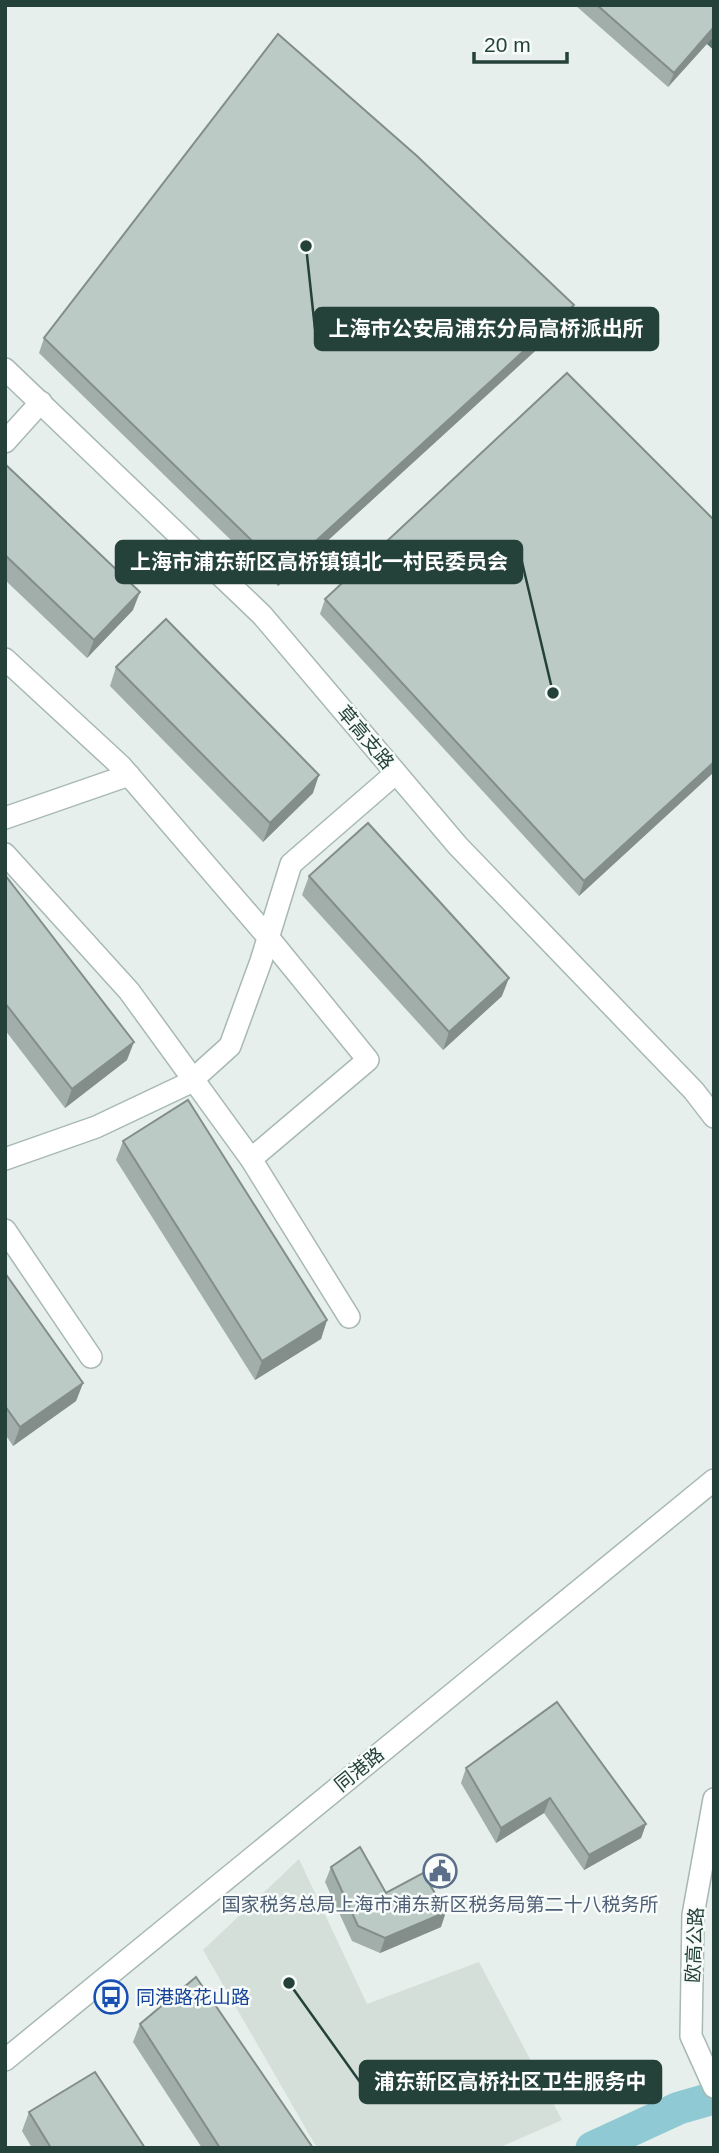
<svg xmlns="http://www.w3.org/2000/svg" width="719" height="2153" viewBox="0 0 719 2153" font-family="Helvetica,'Noto Sans SC',sans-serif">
  <rect width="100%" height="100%" fill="#e6efeb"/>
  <path fill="#d4dfda" d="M299,1859l68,145 112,-42 83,158 -64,28h-181l-114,-198z"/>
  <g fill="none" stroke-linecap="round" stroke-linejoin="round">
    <path stroke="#8ec9d4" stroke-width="33" d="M592,2148l87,-40 35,-10"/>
    <defs>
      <g id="minor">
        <path d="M5,442l36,-40"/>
        <path d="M5,659l116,107 147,171 100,123 -117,99 98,158"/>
        <path d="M5,818l124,-43"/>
        <path d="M5,854l124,137 122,168"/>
        <path d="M5,1159l91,-32 93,-44 41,-37 31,-85 30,-97 105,-91"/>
        <path d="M5,1230l86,127"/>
      </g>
      <g id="tertiary">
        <path d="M5,369l257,246 196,231 236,245 20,26"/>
        <path d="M714,1799l-21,116 -2,121 23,51"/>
        <path d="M5,2060l709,-580"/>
      </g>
    </defs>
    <use href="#minor" stroke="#a8b8b2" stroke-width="24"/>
    <use href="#tertiary" stroke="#a8b8b2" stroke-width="24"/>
    <use href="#minor" stroke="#fff" stroke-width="21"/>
    <use href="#tertiary" stroke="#fff" stroke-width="21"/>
    <defs>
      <path id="rail" d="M669,5l45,40"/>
    </defs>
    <use href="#rail" stroke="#5f7d75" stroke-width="8"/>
    <use href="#rail" stroke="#f7fbf9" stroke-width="5" stroke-dasharray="16" stroke-linecap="butt"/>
  </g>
  <g fill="#a1aea9">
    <path d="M575,5h139v31l-46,51z"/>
    <path d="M574,305l-5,15 -291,266 -239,-233 5,-15z"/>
    <path d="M5,464l128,146 -46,48 -82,-78z"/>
    <path d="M714,520v252l-135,124 -259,-282 5,-15z"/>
    <path d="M116,667l197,126 -50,49 -153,-156z"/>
    <path d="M5,875l122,185 -62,48 -60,-78z"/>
    <path d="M309,876l193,120 -59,54 -141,-155z"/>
    <path d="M123,1141l204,179 -6,19 -66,41 -139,-220z"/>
    <path d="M5,1273l78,110 -7,18 -63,45 -8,-12z"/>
    <path d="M466,1768l180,56 -5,14 -57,32 -40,-57 -48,30 -35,-60z"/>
    <path d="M331,1867l55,26 55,34 -61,26 -28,-12 -27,-59z"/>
    <path d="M140,2024l173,124h-111l-69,-106z"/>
    <path d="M29,2112l116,36h-113l-10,-17z"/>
  </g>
  <g fill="#838d89">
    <path d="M714,27v9l-46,51 6,-14z"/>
    <path d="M574,305l-5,15 -291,266 5,-15z"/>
    <path d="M140,592l-7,18 -46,48 7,-18z"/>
    <path d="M714,762v10l-135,124 5,-15z"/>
    <path d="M319,775l-6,18 -50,49 7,-19z"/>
    <path d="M509,978l-7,18 -59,54 6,-18z"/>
    <path d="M134,1042l-7,18 -62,48 7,-19z"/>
    <path d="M327,1320l-6,19 -66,41 7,-19z"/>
    <path d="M83,1383l-7,18 -63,45 7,-19z"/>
    <path d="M550,1798l-6,15 -48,30 5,-15z"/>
    <path d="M646,1824l-5,14 -57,32 5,-15z"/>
    <path d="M446,1912l-5,15 -61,26 5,-15z"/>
  </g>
  <g fill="#bbcac4" stroke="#838d89" stroke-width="2">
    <path d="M597,5h117v22l-40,46z"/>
    <path d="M278,34l139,122 157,149 -291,266 -239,-233z"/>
    <path d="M567,373l147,147v242l-130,119 -259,-282z"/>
    <path d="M5,464l135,128 -46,48 -89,-85z"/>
    <path d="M166,619l153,156 -49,48 -154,-156z"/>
    <path d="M368,823l141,155 -60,54 -140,-156z"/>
    <path d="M5,875l129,167 -62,47 -67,-86z"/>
    <path d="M188,1100l139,220 -65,41 -139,-220z"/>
    <path d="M5,1273l78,110 -63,44 -15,-21z"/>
    <path d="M557,1702l89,122 -57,31 -39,-57 -49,30 -35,-60z"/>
    <path d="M360,1847l26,46 37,-20 23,39 -61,26 -27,-12 -27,-59z"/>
    <path d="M196,1977l117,171h-93l-80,-124z"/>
    <path d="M95,2072l50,76h-94l-22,-36z"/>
  </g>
  <defs>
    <symbol id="civic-ring" viewBox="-11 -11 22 22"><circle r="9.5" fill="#f7fbf9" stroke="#5c6f8a" stroke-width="1.5"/><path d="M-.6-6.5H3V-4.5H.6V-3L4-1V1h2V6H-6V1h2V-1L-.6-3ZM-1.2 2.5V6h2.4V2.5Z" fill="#5c6f8a"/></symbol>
    <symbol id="bus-ring" viewBox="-11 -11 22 22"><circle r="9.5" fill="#f7fbf9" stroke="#1a4fb4" stroke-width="1.5"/><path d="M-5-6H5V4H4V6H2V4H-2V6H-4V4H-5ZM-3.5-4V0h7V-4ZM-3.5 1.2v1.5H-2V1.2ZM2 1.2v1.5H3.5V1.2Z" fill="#1a4fb4"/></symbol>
  </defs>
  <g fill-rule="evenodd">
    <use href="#civic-ring" x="421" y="1852" width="38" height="38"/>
    <use href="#bus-ring" x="92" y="1978" width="38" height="38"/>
  </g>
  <g text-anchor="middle" stroke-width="5" stroke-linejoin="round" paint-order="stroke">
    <g font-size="19" fill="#24423a" stroke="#f7fbf9">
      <text transform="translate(366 737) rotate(50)" y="7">草高支路</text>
      <text transform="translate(359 1769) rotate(-39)" y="7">同港路</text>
      <text transform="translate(694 1945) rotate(-87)" y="7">欧高公路</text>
    </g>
    <g font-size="19" fill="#4e5e75" stroke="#f7fbf9">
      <text x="440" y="1911">国家税务总局上海市浦东新区税务局第二十八税务所</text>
    </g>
    <g font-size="19" fill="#164399" stroke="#f7fbf9" text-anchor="start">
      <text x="136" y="2004">同港路花山路</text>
    </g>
  </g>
  <path fill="none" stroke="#24423a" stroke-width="2.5" d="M306 246L315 329M553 693L522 562M289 1983L360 2082"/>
  <g fill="#24423a" stroke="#f7fbf9" stroke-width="2.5">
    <circle cx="306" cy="246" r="7"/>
    <circle cx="553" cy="693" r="7"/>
    <circle cx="289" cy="1983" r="7"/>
  </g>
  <g fill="#24423a" stroke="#24423a" stroke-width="2.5">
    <rect x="315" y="308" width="343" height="42" rx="7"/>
    <rect x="116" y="541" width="406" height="42" rx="7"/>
    <rect x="360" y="2061" width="301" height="42" rx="7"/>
  </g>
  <g font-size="21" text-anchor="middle" font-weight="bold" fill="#fff">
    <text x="486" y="336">上海市公安局浦东分局高桥派出所</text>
    <text x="319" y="569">上海市浦东新区高桥镇镇北一村民委员会</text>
    <text x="510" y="2089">浦东新区高桥社区卫生服务中</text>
  </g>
  <rect width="719" height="2153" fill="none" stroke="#24423a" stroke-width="14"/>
  <path d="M474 52v10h93v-10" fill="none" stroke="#24423a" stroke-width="3.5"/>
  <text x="484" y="52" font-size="21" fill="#24423a" stroke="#f7fbf9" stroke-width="5" paint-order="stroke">20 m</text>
</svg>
